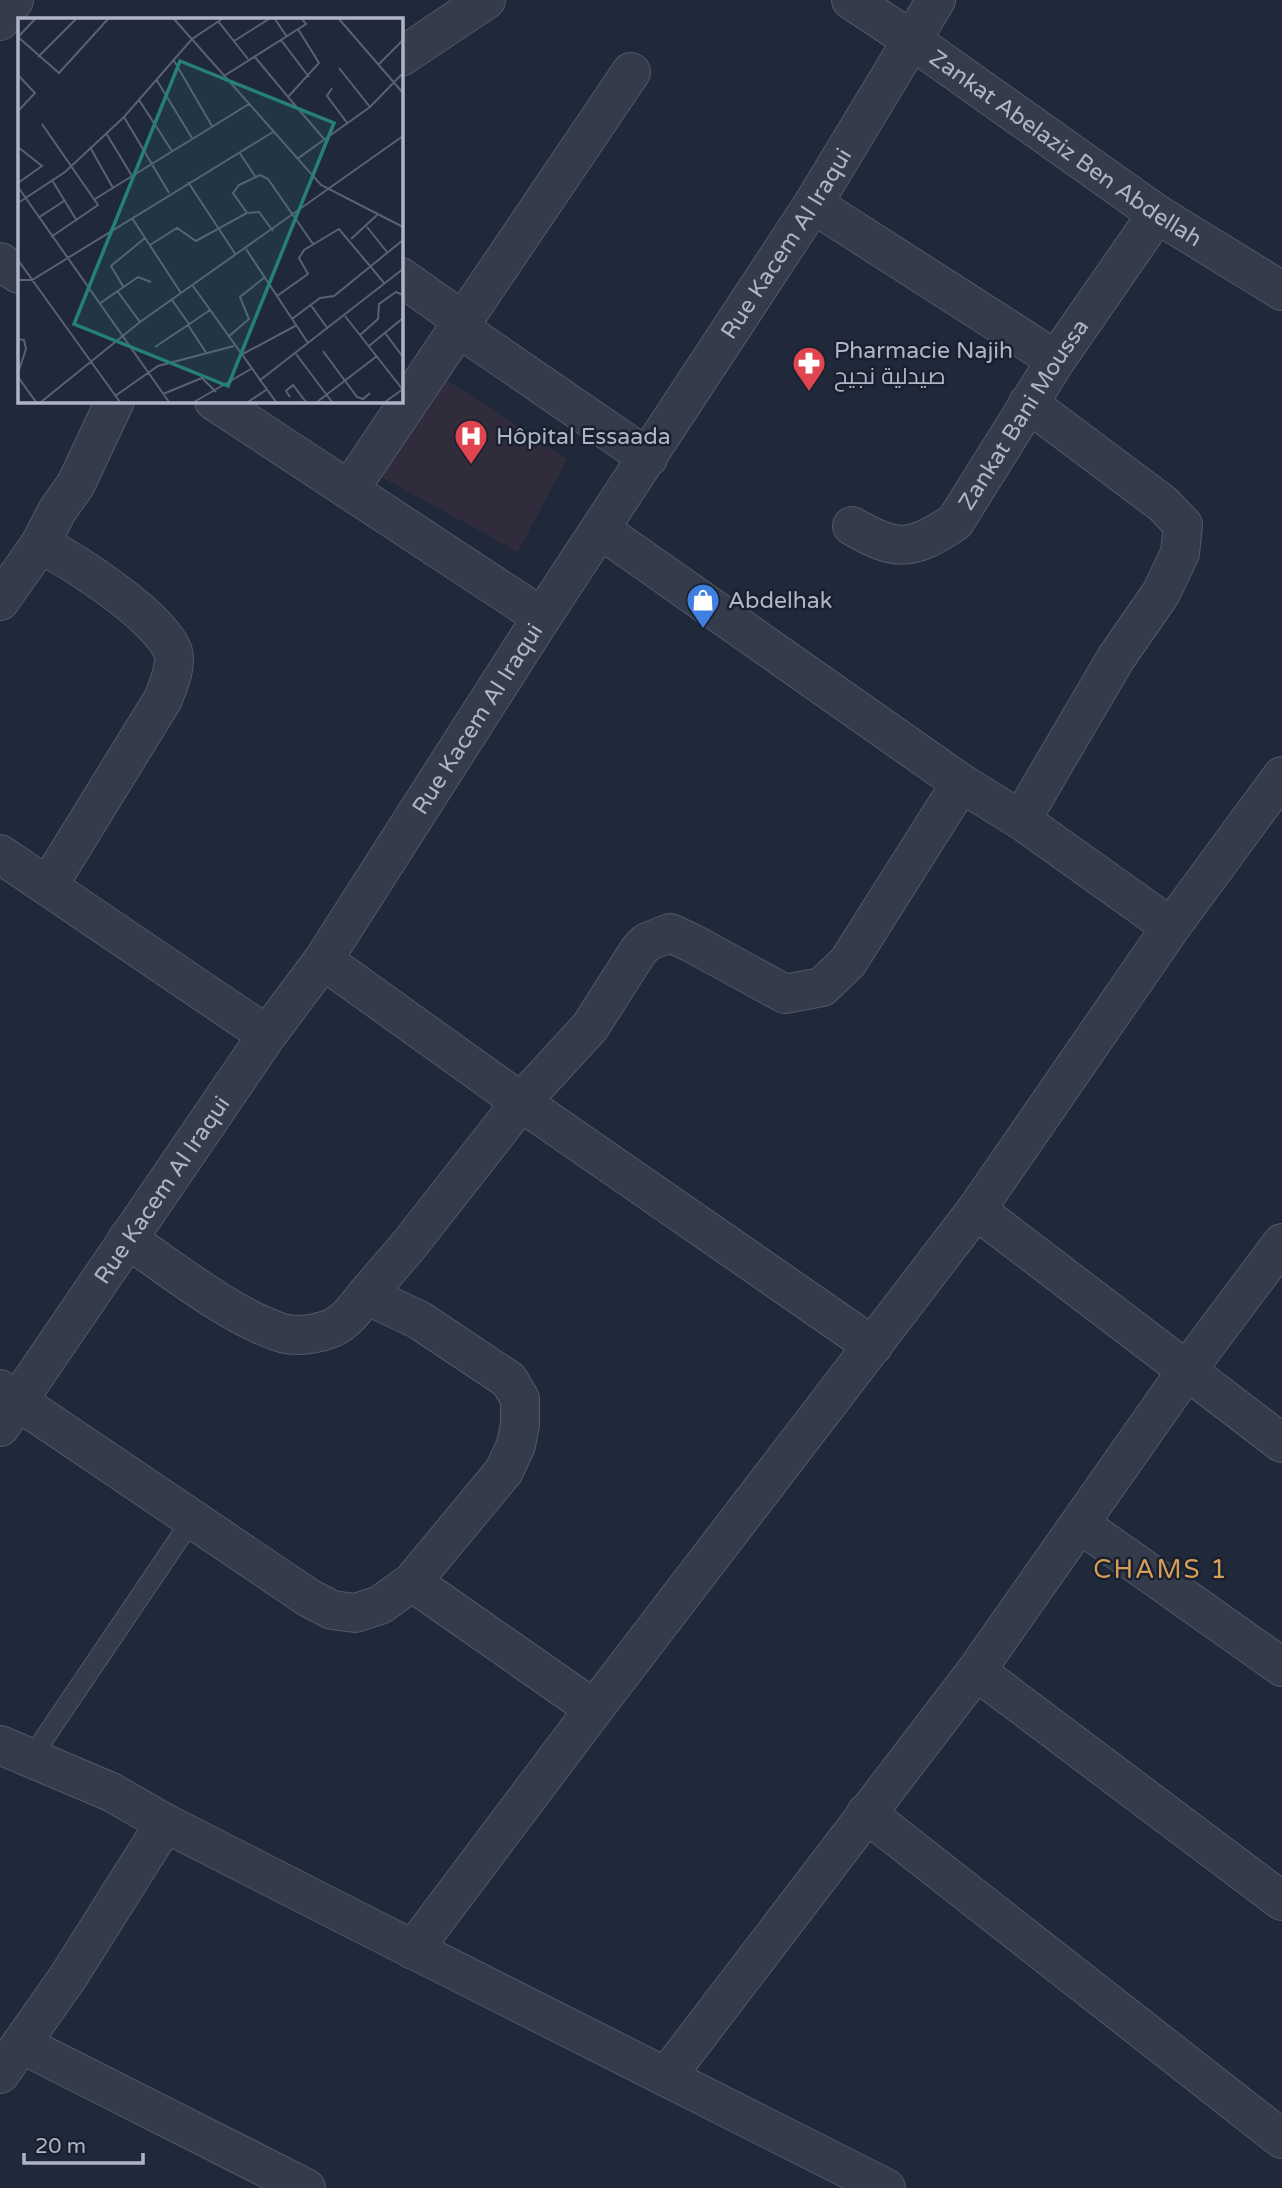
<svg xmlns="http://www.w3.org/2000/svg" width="1282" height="2188" viewBox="0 0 1282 2188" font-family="'Varela Round',Cairo,sans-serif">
  <rect width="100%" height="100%" fill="#20293a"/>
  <path fill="#302c3b" d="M435,372l132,87 -49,93 -144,-79z"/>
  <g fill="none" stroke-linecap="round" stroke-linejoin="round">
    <defs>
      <path id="service" d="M31,1758l162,-240"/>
      <g id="minor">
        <path id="s1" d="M851,0l62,41 244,173 125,77"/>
        <path d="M0,21l14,-21"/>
        <path d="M401,57l85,-57"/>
        <path d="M813,204l243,156"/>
        <path d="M0,262l19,12"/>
        <path d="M401,277l62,44 168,-249"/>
        <path d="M459,328l189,130"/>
        <path d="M214,401l328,216"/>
        <path d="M349,490l114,-169"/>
        <path id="s2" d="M852,526c44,26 60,25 103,-4l101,-162 101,-146"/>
        <path d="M601,530l360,253 60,37 150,107"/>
        <path d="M0,601l40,-57"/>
        <path d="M1021,820l95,-162 45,-65 19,-40 3,-28 -20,-21 -135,-101"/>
        <path d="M0,854l267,181"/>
        <path d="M48,886l115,-187c5,-13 14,-32 10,-47 -12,-35 -100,-91 -133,-108l17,-33 19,-27 39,-83"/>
        <path d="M323,960l198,142 352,244"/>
        <path d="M976,1210l306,233"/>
        <path d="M127,1239c45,30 102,76 152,93 14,5 33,3 48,-2 18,-6 28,-21 39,-35"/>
        <path d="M0,1389l309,209 23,12 23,3 25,-8 32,-23 92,-111 12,-26 4,-20v-26l-11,-19 -90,-60 -53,-25 43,-50 112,-143 69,-75 49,-77 8,-8 23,-9 22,10 93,51 37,-7 26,-25 113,-179"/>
        <path id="s3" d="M0,1427l267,-392 56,-75 219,-343 271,-413 123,-204"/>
        <path d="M1080,1524l202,143"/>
        <path d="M412,1582l182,127"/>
        <path d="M976,1671l306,230"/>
        <path d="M0,1745l111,47 54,31 206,105 515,260"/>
        <path d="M866,1813l416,326"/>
        <path d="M413,1950l181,-241 382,-499 195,-283 111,-151"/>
        <path d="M21,2044l285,144"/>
        <path d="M0,2074l68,-97 97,-154"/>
        <path d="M666,2077l310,-406 211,-301 95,-127"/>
      </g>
    </defs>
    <use href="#service" stroke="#525868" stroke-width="21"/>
    <use href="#minor" stroke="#525868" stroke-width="40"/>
    <use href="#service" stroke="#343b4a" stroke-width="19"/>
    <use href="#minor" stroke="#343b4a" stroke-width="38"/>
  </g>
  <defs>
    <symbol id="pharmacy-pin" viewBox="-11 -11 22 30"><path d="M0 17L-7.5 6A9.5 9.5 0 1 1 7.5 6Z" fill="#e0444e" stroke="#19202f"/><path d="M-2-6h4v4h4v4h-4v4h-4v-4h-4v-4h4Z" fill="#fff"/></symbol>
    <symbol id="hospital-pin" viewBox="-11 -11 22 30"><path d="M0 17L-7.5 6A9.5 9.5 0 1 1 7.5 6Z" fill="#e0444e" stroke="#19202f"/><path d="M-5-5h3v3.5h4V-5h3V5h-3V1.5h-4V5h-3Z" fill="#fff"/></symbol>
    <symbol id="shop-pin" viewBox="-11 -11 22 30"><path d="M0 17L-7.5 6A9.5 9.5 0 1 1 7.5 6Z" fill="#3f7fe0" stroke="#19202f"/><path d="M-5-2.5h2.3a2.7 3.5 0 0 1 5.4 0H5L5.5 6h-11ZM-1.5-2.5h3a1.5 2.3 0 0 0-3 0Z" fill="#fff"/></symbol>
  </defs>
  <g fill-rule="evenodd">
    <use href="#pharmacy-pin" x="790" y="344" width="38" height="52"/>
    <use href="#hospital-pin" x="452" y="417" width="38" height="52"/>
    <use href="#shop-pin" x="684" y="581" width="38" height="52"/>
  </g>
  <g text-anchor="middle" stroke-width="5" stroke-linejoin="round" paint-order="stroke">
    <g font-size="23" fill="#afb5c7" stroke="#19202f">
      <text dy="8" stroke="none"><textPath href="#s1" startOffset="261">Zankat Abelaziz Ben Abdellah</textPath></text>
      <text dy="8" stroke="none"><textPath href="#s3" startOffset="1421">Rue Kacem Al Iraqui</textPath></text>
      <text dy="8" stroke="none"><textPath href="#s2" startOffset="240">Zankat Bani Moussa</textPath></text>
      <text dy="8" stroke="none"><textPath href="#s3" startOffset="854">Rue Kacem Al Iraqui</textPath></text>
      <text dy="8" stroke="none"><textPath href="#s3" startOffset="287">Rue Kacem Al Iraqui</textPath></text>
    </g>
    <g font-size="23" fill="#afb5c7" stroke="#19202f" text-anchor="start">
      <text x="834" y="358">Pharmacie Najih<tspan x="834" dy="26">صيدلية نجيح</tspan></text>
      <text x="496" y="444">Hôpital Essaada</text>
      <text x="728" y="608">Abdelhak</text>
    </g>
    <g font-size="26" letter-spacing="2" fill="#d89d58" stroke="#19202f">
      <text x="1161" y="1578">CHAMS 1</text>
    </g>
  </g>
  <g transform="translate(18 18)">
    <rect width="385" height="385" fill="#20293a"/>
    <path fill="none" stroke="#596172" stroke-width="2" d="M156,1l147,166 82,42M257,1l12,18M321,1l64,74M200,3l30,38M0,19l41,36 49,-54M0,19l17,-18M263,22l28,37M216,23l35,-22M236,38l34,41 31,-34 -21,-34M20,39l38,-38M155,41l39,67M360,47l25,-25M321,50l31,39M0,57l17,18 -17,18M206,58l82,-52 -4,-5M138,61l36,59M314,70l-5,8 21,28M270,79l37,43M121,82l33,51M106,99l45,76M24,106l56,81 -47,32M88,115l26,43M0,129l24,19 -24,17M72,129l23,41M221,134l16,24M279,141l73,-52 33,-34M34,162l25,41M170,164l48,73M0,169l151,215M77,181l154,-95M0,185l47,-31 59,-55 68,-78 30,-20M229,195l12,-1 14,19M20,200l26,-17M114,200l49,75M349,209l20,25M333,221l26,-24M132,227l27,-17 19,13 51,-28 -14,-20 6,-8 21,-10 8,4 45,65M228,231l62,94M0,242l102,142M0,262h14l241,-148M175,268l83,116M106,270l-13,-22 34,-28M100,274l22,30M259,278l31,-22 -9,-16 5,-8 35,-21 46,55M154,282l17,24M81,286l39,-27 13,5M292,286l18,25M327,298l58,74M274,301l28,-21 14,-2 69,-56M170,307l22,-15M367,315l18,24M342,317l18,-16 1,-15 17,-12 7,3M210,319l21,-18 -9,-22 25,-20M0,321l6,1 2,9 -8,24M351,328l34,-28M137,329l33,-22 19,29M305,333l34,46 6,2 7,-6M278,336l36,48M223,337l56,-30M0,359l18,25M241,363l144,-112M145,376l39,-16 14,14M97,378l43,-30 76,-20M272,379l-4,-6 7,-6 13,17M23,384l99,-80 263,-186M176,384l57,-33M230,384l18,-12M299,384l60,-46M367,384l18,-13"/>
    <path fill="#277f7b" fill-opacity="0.15" stroke="#277f7b" stroke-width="3.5" d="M162,43l154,62 -106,263 -154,-62z"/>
    <rect width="385" height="385" fill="none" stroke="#afb5c7" stroke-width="3.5"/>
  </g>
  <path d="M24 2153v10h119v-10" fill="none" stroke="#afb5c7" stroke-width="3.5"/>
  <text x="35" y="2153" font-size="21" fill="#afb5c7" stroke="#19202f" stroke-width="5" paint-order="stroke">20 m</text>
</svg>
